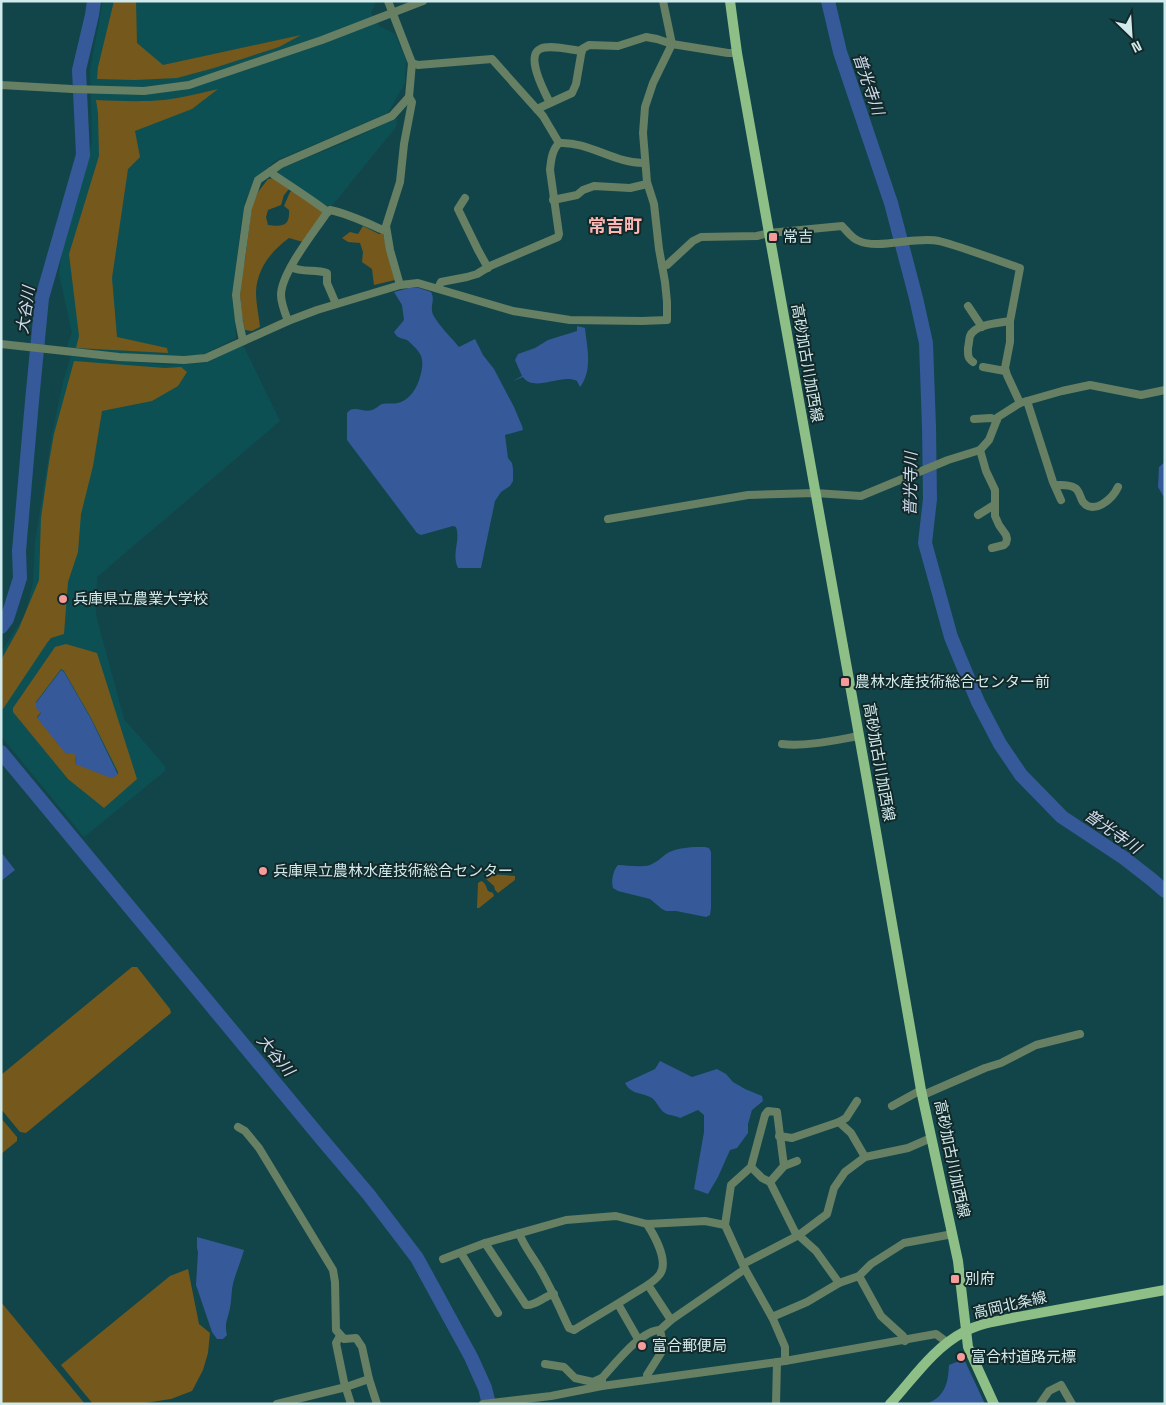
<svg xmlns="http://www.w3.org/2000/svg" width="1166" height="1405" viewBox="0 0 1166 1405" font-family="'Space Grotesk','Noto Sans JP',sans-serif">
  <rect width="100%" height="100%" fill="#124549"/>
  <g fill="#0d5054">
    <path d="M103,1h273l-5,12 8,13 16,8 11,26 -1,23 -17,30 -113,48 -18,16 -12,24 -4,22 -9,75 3,23 1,17 -34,17 -37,1 -94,-4 -4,-6 5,-13 -13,-60 5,-33 11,-33 17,-65 -2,-72z"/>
    <path d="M397,118l-1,9 -66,81 -52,-32 -2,-5 11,-5 57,-23z"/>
    <path d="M243,345l37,76 -183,156 -1,38 28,104 41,47v5l-81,66 -83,-101v-84l24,-37 8,-32 2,-40 17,-109 11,-52 8,-26 99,9 35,-2z"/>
  </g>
  <g fill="#75581c" fill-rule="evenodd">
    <path d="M114,1h22l1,42 26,22 138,-30 -22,12 -65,21 -37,10 -42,2 -38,-1 1,-12z"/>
    <path d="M218,89l-26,20 -57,22 5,26 -12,12 -16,109 5,59 50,11 1,5 -92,-5 3,-12 -10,-82 30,-98 -1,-43 -2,-13c23,1 45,2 68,0 18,-2 36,-7 54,-11z"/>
    <path d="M276,178l13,11 -5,6 -3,10 -13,5 -2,7 2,8c15,2 22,1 21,-15l-5,-4 6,-14 4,-2 31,22 -22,30 -14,-4c-18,13 -32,31 -33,54 0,12 3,24 4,35l-8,4 -7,-1 -3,-15 -2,-20 1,-18 4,-17 7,-54 6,-14 10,-13z"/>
    <path d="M363,226l16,8h4l12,46 -21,5 -2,-16 -10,-7 1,-10 -3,-9 -12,-1 -6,-4 8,-6 8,2z"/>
    <path d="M74,361l91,7 16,-1 6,5 -9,14 -26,15 -50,10 -9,55 -12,48 -3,38 -10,30 -4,52 -13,4 -4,5 -44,66 -2,-1v-48l18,-32 20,-48 2,-62 8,-56 5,-28z"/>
    <path d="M66,644l31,9 40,126 -33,29 -36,-29 -55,-67v-4l42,-61zM61,669l3,2 27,47 27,54v2l-43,-11 1,-8 -3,-3 -7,1 -29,-36 4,-5 -5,-5v-5z"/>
    <path d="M489,874l26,2v4l-17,13 -3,-3 -1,-4 -8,-7z"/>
    <path d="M481,881c5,2 5,6 7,10l5,2 1,3 -15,12h-2l1,-25z"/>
    <path d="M132,967h5l33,42 1,4 -145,120 -6,-1 -19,-23v-34z"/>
    <path d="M1,1118l16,19v4l-16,13z"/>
    <path d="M188,1269l11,55 11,9 -2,20 -5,17 -11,21 -21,8 -33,5h-45l-32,-39 109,-89z"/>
    <path d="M1,1302l84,102h-84z"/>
  </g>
  <g fill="#365999">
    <path d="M409,288h10l12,4c4,7 0,12 1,19 1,9 21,28 27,36l16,-8 8,16 11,14 20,38 8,19 1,4 -18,5 3,23 4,5 1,6v12l-3,5 -9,6 -6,9 -14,67h-23c-7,-15 3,-27 -2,-41l-3,-1 -32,9 -4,-2 -70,-93v-27c6,-9 17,0 25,-3 4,-1 7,-5 10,-6 5,-1 11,0 16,-1 12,-3 19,-15 22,-26 2,-6 4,-17 0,-23 -2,-4 -9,-11 -13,-14 -6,-2 -10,-2 -13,-8l10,-12 -2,-15 -8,-13z"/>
    <path d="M577,326l8,2c2,20 8,42 -5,59l-3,-6c-15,-8 -43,12 -54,-4l-10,4 9,-5 -7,-16 3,-6 17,-6 13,-8 29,-9z"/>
    <path d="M1165,462v37l-7,-12 1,-20z"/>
    <path d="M61,670l3,2 27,47 27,56 -7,3 -36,-14 1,-8 -3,-3 -7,1 -29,-36 4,-5 -5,-5v-5z"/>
    <path d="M705,847l4,1 2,4v56l-1,7 -4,2 -30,-6h-10l-4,-2 -12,-10 -32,-8 -5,-3c-2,-7 0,-18 5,-23 10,0 21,3 32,0 7,-3 11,-7 16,-11 10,-7 28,-7 39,-7z"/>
    <path d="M1,852l14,18 -14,11z"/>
    <path d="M660,1061l32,16 25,-8 9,5 7,8 12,7 17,7 1,5 -11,9 -4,14v9l-11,15 -7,2 -12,27 -10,17 -14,-5 10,-57v-17l-6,-5 -18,8c-5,-3 -10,-2 -15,-5 -5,-3 -8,-11 -13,-15 -10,-6 -21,-3 -27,-15l30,-14z"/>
    <path d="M197,1237l47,13c-3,11 -7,20 -10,30 -3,9 -2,19 -4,28 -2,10 -6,16 -3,27l-4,4h-6l-5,-7 -16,-47 2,-33 -1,-4z"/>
    <path d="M964,1359l21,45h-59c19,-7 22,-20 23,-39z"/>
  </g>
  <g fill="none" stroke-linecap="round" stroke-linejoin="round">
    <g stroke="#365999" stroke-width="14">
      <path d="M828,1l12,51 51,151 25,95 10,45 3,84 1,72 -5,44 26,94 27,65 22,42 21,31 41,42 62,41 27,21 14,12"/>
      <path d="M1,627l6,-8 13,-41 -1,-27 13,-150 10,-103 41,-143 -4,-85 13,-55 2,-14"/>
      <path d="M1,752l319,385 49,58 48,63 54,99 14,31 4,16"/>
    </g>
    <g stroke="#677f63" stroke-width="8">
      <path d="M412,63l6,2 74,-6 51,57 16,27"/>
      <path d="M1,85l71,4 72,2 45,-6 133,-45 101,-39"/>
      <path d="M550,103c-5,-10 -25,-47 -10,-54 10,-5 31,1 42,2"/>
      <path d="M537,109l35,-16 4,-9 6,-35 7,-4 29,1 28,-9 11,2 15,5 56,9h9"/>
      <path d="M271,171l3,4c18,12 37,24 54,37"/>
      <path d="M465,198l-7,11 20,41 10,18"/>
      <path d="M553,200l24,-5 6,-5 11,-4 36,2 17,-4"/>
      <path d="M662,265h5l26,-24 8,-4 56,-1 12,-3 73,-7c5,5 10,13 17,15 19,9 56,-5 80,0 27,7 54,18 81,27l-10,53v21l-5,26 2,7 13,28"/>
      <path d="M291,267c11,6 24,2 36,6v10l9,21"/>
      <path d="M400,285l-10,-35 -4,-24 14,-44 4,-38 8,-42 -3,-5"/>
      <path d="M438,288l3,-6 26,-5 10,-3 13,-8 68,-29 1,-3 -9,-64c1,-10 2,-20 9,-27 30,-2 56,21 86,20"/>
      <path d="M968,306l14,21"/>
      <path d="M288,321c-3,-8 -7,-18 -7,-26 0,-22 33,-63 45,-81l4,-4c19,4 35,12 53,20h3"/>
      <path d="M243,341l-4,-20 -3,-26 12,-87 10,-28 23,-16 111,-48 17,-19 3,-34 -24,-62"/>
      <path d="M1,344l118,13 65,3 22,-2 82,-37 29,-11 83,-25 18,-2 95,28 57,9 72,1 25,-1v-18l-2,-20 -6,-33 -5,-45 -7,-22 -4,-49 2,-26 8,-24 19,-39 -9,-43"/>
      <path d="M973,362c-6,-4 -5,-8 -5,-14 1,-4 1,-9 2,-12 5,-12 29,-13 40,-15"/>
      <path d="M983,367l22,4"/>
      <path d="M1027,401l26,81 8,18"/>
      <path d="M974,419l17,-1 6,2"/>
      <path d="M980,450l6,21 9,19v26l4,9 7,10 1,4 -1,4 -2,2 -12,3"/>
      <path d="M1055,485c7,0 14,-1 20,3 5,3 5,10 8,14 11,14 30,-4 35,-15"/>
      <path d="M978,515l16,-10"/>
      <path d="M608,519l140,-24 67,-2 46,3 87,-36 32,-10 9,-10 9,-23 22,-14 42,-12 28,-6 51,10 24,-5"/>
      <path d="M782,744c22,3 54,-4 77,-8"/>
      <path d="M923,1095l62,-27 16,-5 35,-18 44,-11"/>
      <path d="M892,1106l29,-16"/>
      <path d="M839,1122l12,11 14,24"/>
      <path d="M238,1127l7,4 14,17 74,122 2,12 1,48 8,9 12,-1 6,9 7,32 8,25"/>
      <path d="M779,1136l13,2 47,-16 7,-4 11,-17"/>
      <path d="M784,1166l13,-5"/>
      <path d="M751,1167l11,11 8,4 25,50 21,19 23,32"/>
      <path d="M770,1182l14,-16 -7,-54 -9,-1 -3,4 -14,52 -20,18 -6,40 20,44 28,50 12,28v14"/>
      <path d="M519,1233c5,14 15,25 22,38 11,19 19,38 28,57l5,2c19,-12 39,-23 59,-36 8,-5 22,-12 27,-20 9,-13 -6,-39 -13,-50"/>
      <path d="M485,1243l41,62c10,1 18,-9 28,-11"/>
      <path d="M461,1253l37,60"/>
      <path d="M443,1259l42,-16 81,-23 50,-4 31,8 58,-3 20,4"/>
      <path d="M743,1264l56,-29 28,-21 7,-26 11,-16 20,-15 43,-9 23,-10"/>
      <path d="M859,1276l22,40 22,20 2,5"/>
      <path d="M648,1285l23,35"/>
      <path d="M618,1304l20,35"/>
      <path d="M772,1317l35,-15 32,-19 20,-7 12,-12 33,-21 49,-9"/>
      <path d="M340,1336l-4,7 8,39 7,22"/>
      <path d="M545,1364l19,3 11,11 18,4 9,-4"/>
      <path d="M648,1379l-1,-4 17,-27 -4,-18 11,-10 74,-51"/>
      <path d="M602,1386v-8c13,-14 39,-48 58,-48"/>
      <path d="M277,1404l69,-17 23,-8"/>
      <path d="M483,1404l68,-8 51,-10 183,-25 151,-27 12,9"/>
      <path d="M776,1404l1,-42"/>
      <path d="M1040,1404l9,-13 12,-6 11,19"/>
    </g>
    <g stroke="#8ebf87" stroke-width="10">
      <path d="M730,1l7,52 32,180 98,547 54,310 37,171 10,86 26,57"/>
      <path d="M890,1404c23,-25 43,-56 74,-72 14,-8 32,-11 48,-14l153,-28"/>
    </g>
  </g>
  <g fill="#f59b99" stroke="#132829" stroke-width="2">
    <rect x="768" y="232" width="10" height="10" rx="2.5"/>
    <circle cx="63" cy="599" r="5"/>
    <rect x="840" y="677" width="10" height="10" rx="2.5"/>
    <circle cx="263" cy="871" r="5"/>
    <rect x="950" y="1274" width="10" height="10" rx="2.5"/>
    <circle cx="642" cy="1346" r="5"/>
    <circle cx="961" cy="1357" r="5"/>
  </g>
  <g text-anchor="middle" stroke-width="4" stroke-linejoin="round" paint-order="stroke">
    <g font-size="15" fill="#d1eaec" stroke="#132829" text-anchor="start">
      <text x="783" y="242">常吉</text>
      <text x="73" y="604">兵庫県立農業大学校</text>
      <text x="855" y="687">農林水産技術総合センター前</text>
      <text x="273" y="876">兵庫県立農林水産技術総合センター</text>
      <text x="965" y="1284">別府</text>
      <text x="652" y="1351">富合郵便局</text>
      <text x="971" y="1362">富合村道路元標</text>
    </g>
    <g font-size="15" fill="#d1eaec" stroke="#132829">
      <text transform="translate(807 363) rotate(80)" y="5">高砂加古川加西線</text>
      <text transform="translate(879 762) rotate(80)" y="5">高砂加古川加西線</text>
      <text transform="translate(952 1159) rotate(78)" y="5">高砂加古川加西線</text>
      <text transform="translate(1010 1305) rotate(-13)" y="5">高岡北条線</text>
    </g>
    <g font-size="16" font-style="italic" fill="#d1dcef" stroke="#132829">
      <text transform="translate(869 84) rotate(71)" y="6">普光寺川</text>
      <text transform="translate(25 310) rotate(-82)" y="6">大谷川</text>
      <text transform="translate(910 484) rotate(-89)" y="6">普光寺川</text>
      <text transform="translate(1113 831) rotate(35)" y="6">普光寺川</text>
      <text transform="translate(276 1055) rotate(50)" y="6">大谷川</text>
    </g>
    <g font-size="18" font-weight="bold" fill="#fbb7b4" stroke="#132829">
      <text x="615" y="232">常吉町</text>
    </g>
  </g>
  <rect width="1166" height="1405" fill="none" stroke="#d1eaec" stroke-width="5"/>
  <g transform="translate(1131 35) rotate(155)" stroke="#132829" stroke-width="4" paint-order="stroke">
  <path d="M0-4L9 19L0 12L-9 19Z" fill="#d1eaec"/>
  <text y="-8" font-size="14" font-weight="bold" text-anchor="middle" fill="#d1eaec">N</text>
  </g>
</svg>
